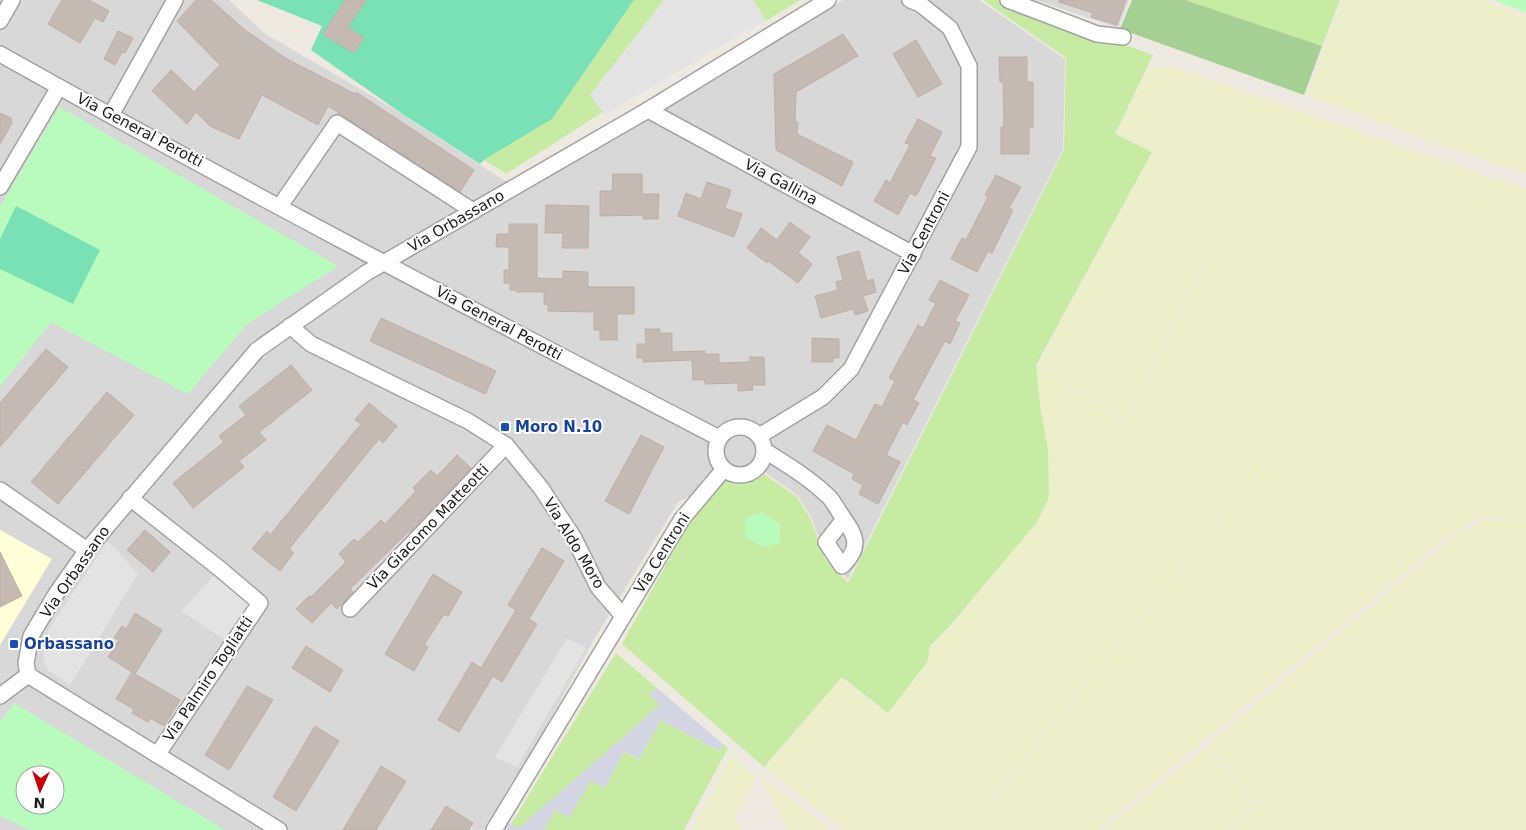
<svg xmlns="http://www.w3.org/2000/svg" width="1526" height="830" viewBox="0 0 1526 830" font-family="'DejaVu Sans',sans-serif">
  <rect width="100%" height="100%" fill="#ede9e0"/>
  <g fill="#d9d8d8" fill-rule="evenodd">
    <path d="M0,0h229l35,33 130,76 100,65 30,18 319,-192h136l86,59 -2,91 -215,429 -21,-20 -16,-42 -13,-21 -33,-24 -7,5 -9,3h-11l-11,-3 -49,25 -82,134 -106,192 2,2h-492zM25,775h30v30h-30z"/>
    <path d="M1036,0h93l-11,28z"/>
  </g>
  <path fill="#fffed7" d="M0,530l52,29 -52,86z"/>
  <g fill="#eceeca">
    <path d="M1342,0h140l44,17v156l-55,-17 -164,-61z"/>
    <path d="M1149,66l27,2 294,102 -47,200 48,-199 55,18v329l-43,-1 -1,-1 -29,16 -355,298h-254l-79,-62 77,-90 151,120 343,-419 -43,-41 -91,-72 -78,155 -86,-56 115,-213 -36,-19z"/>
    <path d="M1203,267l89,71 43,41 -343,418 -104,-83 41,-53 2,-15 23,-23 83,-101 13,-25 -2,-48 -8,-44 -4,-40 88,58z"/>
    <path d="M1526,519v311h-299l29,-26 -49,-59 248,-210 29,-15z"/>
    <path d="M1206,747l48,56 -30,27h-121z"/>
    <path d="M731,754l25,23 -21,41 7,12h-50z"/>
    <path d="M758,774l73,56h-43z"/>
  </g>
  <g fill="#c8eba3">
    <path d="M634,0h30l-73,95 12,17 -97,62 -22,-14 68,-41z"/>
    <path d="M753,0h47l-34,21z"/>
    <path d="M983,0h17l153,55 -38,79 37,18 -116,213 4,41 8,44 1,47 -12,25 -84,100 -23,24 -2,15 -40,52 -46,-36 -78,90 -142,-123 72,-130 33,-34c13,3 27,5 37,-6l33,23 13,21 16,42 22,23 216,-433 2,-92z"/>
    <path d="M1185,0h155l-18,46z"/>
    <path d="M616,653l41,35 -8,6 11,11 -141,124 -8,-5z"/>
    <path d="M661,720l58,31 4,-7 5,4 -44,82h-140l11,-20 14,7 21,-37 15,8 19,-36 15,7z"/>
  </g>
  <path fill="#a6cf93" d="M1132,0h53l137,46 -18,49 -184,-66z"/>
  <g fill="#b9fbbd" fill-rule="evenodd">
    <path d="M1494,0h32v13z"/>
    <path d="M59,107l279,159 -92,59 -58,69 -137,-72 -51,65v-180z"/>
    <path d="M762,512l18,12v19l-17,4 -18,-10 1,-19z"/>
    <path d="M14,703l211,127h-195l-30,-14v-94zM25,775h30v30h-30z"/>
  </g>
  <g fill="#7ae1b6">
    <path d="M257,0h377l-82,119 -68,41 -4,4 -79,-51 -90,-63 11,-24z"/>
    <path d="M16,206l84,44 -27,54 -73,-35v-30z"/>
  </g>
  <g fill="#e3e3e3">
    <path d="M664,0h89l13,21 -21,11 -140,83 -15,-20z"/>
    <path d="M108,541l30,33 -68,111 -21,-14 -4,-6 -2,-8 5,-27z"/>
    <path d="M220,569l40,34 -28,42 -51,-34z"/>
    <path d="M567,638l19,10 -69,119 -22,-10z"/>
  </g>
  <path fill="#d4d5e3" d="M657,688l66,56 -4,7 -58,-31 -22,39 -15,-7 -19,36 -15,-7 -21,37 -13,-8 -12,20h-42l-1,-10 18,8 141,-123 -11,-11z"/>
  <g fill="#c5bab3" stroke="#bfaea2">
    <path d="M62,0h27l20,11 -6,11 -8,-4 -15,25 -32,-19z"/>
    <path d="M196,0h15l34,30 42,29 68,35 1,-2 118,78 -14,22 -132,-86 -10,19 -56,-30 -23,44 -29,-13 -14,-14 -9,12 -35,-33 19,-21 23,22 26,-27 -43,-44z"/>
    <path d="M345,0h21l-18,27 16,11 -10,15 -31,-19z"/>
    <path d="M1059,0h67l-9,25 -26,-8 2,-4 -34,-11z"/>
    <path d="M118,31l15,7 -8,15 -3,-1 -7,13 -11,-6z"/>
    <path d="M843,34l15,22 -62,36 -1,30h3l-1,12 56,28 -11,24 -66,-36 -2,-76z"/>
    <path d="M916,40l26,44 -24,13 -25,-43z"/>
    <path d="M999,57h28v25h6v45h-4v27h-28v-27h3l-1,-45h-3z"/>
    <path d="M0,113l11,5 1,5 -12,21z"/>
    <path d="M918,119l24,13 -12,24 6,2 -20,38 -6,-3 -12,22 -24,-14 12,-21 4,3 20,-38 -5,-2z"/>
    <path d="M613,174h29v20h17l-1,25h-15v-4l-43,1v-25h12z"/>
    <path d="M996,175l25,12 -12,21 4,2 -21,43 -4,-2 -11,21 -26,-13 11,-21 4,2 22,-43 -3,-2z"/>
    <path d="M707,182l24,8 -6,18 17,6 -8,23 -56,-21 8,-23 15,6z"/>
    <path d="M546,205l43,1 -1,42h-26l1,-15h-18z"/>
    <path d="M790,222l20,15 -12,16 14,11 -14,19 -30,-22 -1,2 -20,-15 14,-20 16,12z"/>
    <path d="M509,224h28v54l26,1v-8l25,1v15h46v27h-17v26h-17v-10h-6v-18l-46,-1v-6l-4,-1v-12h-28l1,-2h-7v-7h-6v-13h5v-23h-13l1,-13h12z"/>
    <path d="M859,251l8,30 6,-2 3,13 -13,4 5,15 -13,4 -2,-6 -32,9 -6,-22 23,-6 -2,-8 7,-2 -6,-23z"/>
    <path d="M940,280l29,15 -14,26 5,2 -10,21 -5,-3 -10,18 -22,41 6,3 -12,22 -4,-3 -17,33 14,7 -22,42 -19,-10 4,-9 -11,-6 2,-5 -41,-23 14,-26 29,15 19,-36 7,3 13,-26 -6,-3 29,-53 5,3 13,-25 -7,-3z"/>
    <path d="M381,318l115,53 -11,23 -115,-53z"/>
    <path d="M645,329h15v4h12v19l33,-1v3h14v9l31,-1v-5h14l1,28h-13l1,5 -15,1v-8l-33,1v-4h-12l-1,-20 -49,2v-4h-6v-14h9z"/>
    <path d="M812,338l27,1v19h-6v4h-21z"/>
    <path d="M46,349l22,18 -68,80v-44z"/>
    <path d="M291,365l21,25 -53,42 7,8 -27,21 5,6 -51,41 -20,-25 51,-41 -5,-6 27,-21 -7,-9z"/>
    <path d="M107,392l27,23 -76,89 -27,-22z"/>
    <path d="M369,403l28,23 -14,17 -4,-4 -90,110 5,4 -14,18 -28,-22 15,-18 3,4 91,-111 -6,-4z"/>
    <path d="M641,435l23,12 -35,67 -24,-13z"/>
    <path d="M457,455l14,13 -62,65 -1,-1 -58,57 3,3 -16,17 -6,-6 -19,20 -16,-14 13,-13 2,1 35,-35 -7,-8 15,-15 4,3 23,-22 4,4 31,-33 -3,-3 18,-18 6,6z"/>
    <path d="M145,530l25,22 -17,20 -26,-22z"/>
    <path d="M542,548l22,13 -35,58 8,5 -35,58 -9,-6 -34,56 -21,-12 34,-58 9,6 35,-58 -8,-5z"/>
    <path d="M0,552l22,44 -22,11z"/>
    <path d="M433,574l29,18 -14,24 -4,-2 -20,31 4,2 -14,24 -29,-17z"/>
    <path d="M135,613l27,17 -27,44 45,26 -16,26 -14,-8 -2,4 -16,-9 2,-4 -18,-10 16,-27 -24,-15 11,-17 -5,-2 8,-12 4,3z"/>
    <path d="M306,646l37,24 -13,22 -38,-24z"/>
    <path d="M247,686l26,14 -44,70 -24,-15z"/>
    <path d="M315,726l24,15 -43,70 -23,-14z"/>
    <path d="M381,766l25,15 -30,49h-33z"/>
    <path d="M446,806l27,17 -5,7h-37z"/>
  </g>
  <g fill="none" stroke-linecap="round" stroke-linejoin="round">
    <defs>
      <g id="minor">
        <path d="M1008,0l89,34 26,3"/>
        <path d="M0,21l12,-21"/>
        <path d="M0,54c237,133 478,259 719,384"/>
        <path d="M648,110l265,144"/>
        <path d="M111,115l64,-115"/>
        <path d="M0,187l59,-100"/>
        <path d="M280,206l57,-83 136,88"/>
        <path d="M290,326l21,18 157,77 38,24 35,43 33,50 24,49 25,29"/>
        <circle cx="740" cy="451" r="24"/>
        <path d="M759,436l64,-39 28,-28 118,-222v-81l-19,-38 -30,-24 -10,-4"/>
        <path d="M764,450c22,14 44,27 63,45 6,5 10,14 15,21 14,20 20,31 0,50l-16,-24 18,-23"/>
        <path d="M0,490l87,60"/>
        <path d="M130,498l90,71 40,34 -103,152"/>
        <path d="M350,609l156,-164"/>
        <path d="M28,675l-2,-12 5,-27 25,-42 31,-44 170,-200 109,-77 282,-163 180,-110"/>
        <path d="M28,675l251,155"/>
        <path d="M0,696l28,-21"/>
        <path d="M494,830l188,-311 42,-50"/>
      </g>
    </defs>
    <use href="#minor" stroke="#a2a2a2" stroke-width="18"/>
    <use href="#minor" stroke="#fff" stroke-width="15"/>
  </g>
  <g fill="#1a4fb4" stroke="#fff" stroke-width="2">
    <rect x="500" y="422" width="10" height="10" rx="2.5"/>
    <rect x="9" y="639" width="10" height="10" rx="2.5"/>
  </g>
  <g text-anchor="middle" stroke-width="4" stroke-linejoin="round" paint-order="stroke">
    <g font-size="15" fill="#1b1b1b" stroke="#fff">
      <text transform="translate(140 130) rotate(28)" y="5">Via General Perotti</text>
      <text transform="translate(781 182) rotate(28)" y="5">Via Gallina</text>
      <text transform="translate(456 221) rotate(-30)" y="5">Via Orbassano</text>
      <text transform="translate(924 233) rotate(-62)" y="5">Via Centroni</text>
      <text transform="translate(499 323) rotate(28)" y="5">Via General Perotti</text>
      <text transform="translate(428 527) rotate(-46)" y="5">Via Giacomo Matteotti</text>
      <text transform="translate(574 543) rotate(59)" y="5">Via Aldo Moro</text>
      <text transform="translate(662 553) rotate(-58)" y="5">Via Centroni</text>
      <text transform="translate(75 572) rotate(-55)" y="5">Via Orbassano</text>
      <text transform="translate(208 679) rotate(-56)" y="5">Via Palmiro Togliatti</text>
    </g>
    <g font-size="15" font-weight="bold" fill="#164399" stroke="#fff" text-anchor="start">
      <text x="515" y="432">Moro N.10</text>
      <text x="24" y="649">Orbassano</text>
    </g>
  </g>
  <g transform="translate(40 790) rotate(183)"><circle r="24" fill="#ffffff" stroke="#a4a4a4"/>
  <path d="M0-4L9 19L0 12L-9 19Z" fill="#c60005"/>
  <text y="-8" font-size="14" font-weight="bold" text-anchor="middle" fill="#1b1b1b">N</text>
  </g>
</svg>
